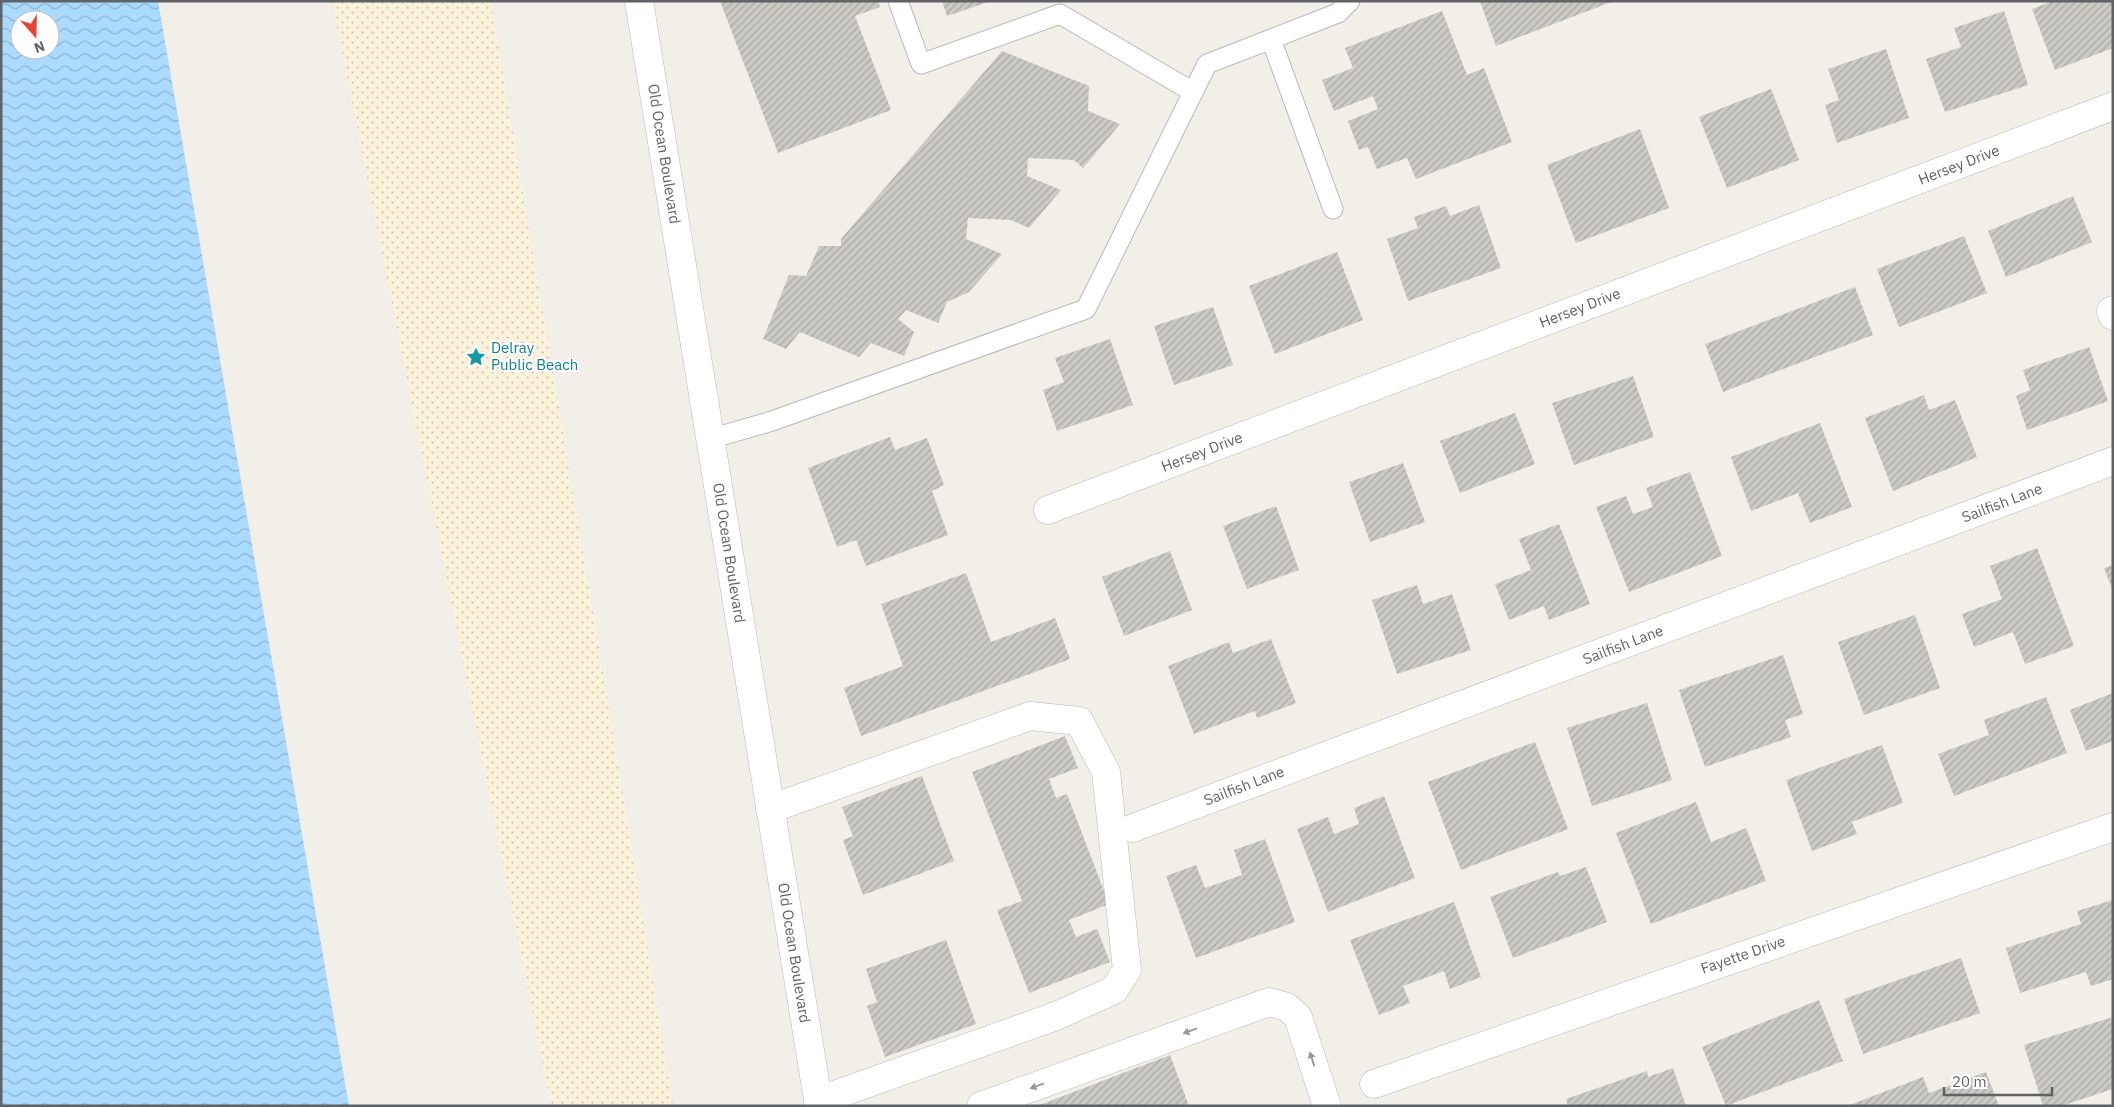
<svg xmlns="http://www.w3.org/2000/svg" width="2114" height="1107" viewBox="0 0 2114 1107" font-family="'IBM Plex Sans',sans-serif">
  <defs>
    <pattern id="sand-dots" width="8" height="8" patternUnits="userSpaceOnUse" patternTransform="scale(1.25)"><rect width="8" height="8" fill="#fbf3d9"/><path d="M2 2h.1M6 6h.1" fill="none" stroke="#cec8b4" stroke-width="1.8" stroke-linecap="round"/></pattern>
    <pattern id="water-waves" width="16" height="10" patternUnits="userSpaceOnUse" patternTransform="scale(1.25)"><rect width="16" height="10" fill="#aadaff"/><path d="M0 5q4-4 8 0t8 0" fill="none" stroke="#8eb4d2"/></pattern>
    <pattern id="building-hatch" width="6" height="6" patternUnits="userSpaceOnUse" patternTransform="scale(1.25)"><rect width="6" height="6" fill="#cccac5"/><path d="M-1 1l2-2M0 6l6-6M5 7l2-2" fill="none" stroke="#a9a8a4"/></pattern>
  </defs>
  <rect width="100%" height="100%" fill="#f1efe8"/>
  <path fill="url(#sand-dots)" d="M332,1h159l119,712 63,393h-122z"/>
  <path fill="url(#water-waves)" fill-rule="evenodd" d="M1,1h157l191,1105h-348zM20,20h30v30h-30z"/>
  <g fill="url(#building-hatch)">
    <path d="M720,1h158l2,6 -25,9 36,94 -113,43z"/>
    <path d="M942,1h46v1l-41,14z"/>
    <path d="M1480,1h134l-118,45z"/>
    <path d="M2053,1h60v47l-58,22 -23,-61z"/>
    <path d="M1442,11l25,64 17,-7 28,74 -96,37 -9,-21 -30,11 -9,-22 -9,3 -11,-29 30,-12 -5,-13 -39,15 -12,-31 31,-12 -8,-20z"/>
    <path d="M2004,11l24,74 -83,27 -19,-53 35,-12 -7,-19z"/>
    <path d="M1886,49l23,69 -72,25 -12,-38 14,-5 -11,-31z"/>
    <path d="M1002,51l87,35 -1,25 32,13 -37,44 -9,-8 -46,-2 -1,18 34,14 -32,38 -18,-8 -43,-2 -2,21 36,15 -33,38 -22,10 -9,21 -32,-13 -8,9 16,13 -10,24 -33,-13 -12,14 -59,-25 -14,17 -23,-10 26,-64 17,1 13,-30h22v-7z"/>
    <path d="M1771,89l28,71 -72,28 -28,-71z"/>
    <path d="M1640,129l29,79 -93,35 -29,-78z"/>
    <path d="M2073,196l19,46 -86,35 -18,-46z"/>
    <path d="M1479,205l22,63 -93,33 -21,-62 31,-11 -4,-11 32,-11 4,10z"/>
    <path d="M1964,236l23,57 -88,34 -22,-58z"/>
    <path d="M1337,252l26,68 -88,34 -26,-68z"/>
    <path d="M1855,287l18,48 -150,57 -18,-48z"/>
    <path d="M1213,307l20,58 -59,20 -20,-59z"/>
    <path d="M1110,339l23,66 -76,26 -14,-41 21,-8 -9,-24z"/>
    <path d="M2089,347l19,54 -81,29 -11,-34 14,-6 -7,-20z"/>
    <path d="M1633,376l21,61 -80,28 -22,-62z"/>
    <path d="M1924,395l5,15 26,-10 22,57 -84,34 -28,-73z"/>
    <path d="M1515,413l20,51 -75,29 -20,-52z"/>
    <path d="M1820,423l32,84 -42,16 -12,-30 -47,18 -20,-54z"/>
    <path d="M890,437l5,13 32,-12 17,47 -12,6 16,44 -82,31 -10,-26 -19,7 -29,-79z"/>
    <path d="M1403,463l22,59 -55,20 -21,-60z"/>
    <path d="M1690,472l32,84 -93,36 -33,-85 30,-11 7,18 20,-7 -7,-19z"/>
    <path d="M1276,506l23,64 -52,19 -24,-63z"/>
    <path d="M1559,524l31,80 -41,16 -5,-14 -35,14 -14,-36 36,-14 -12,-31z"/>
    <path d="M2037,548l37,98 -49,18 -12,-32 -39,15 -12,-33 40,-15 -12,-33z"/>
    <path d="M1170,551l22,59 -68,26 -22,-59z"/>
    <path d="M2113,565v26l-9,-23z"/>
    <path d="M966,573l25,69 64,-24 15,41 -209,77 -17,-48 59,-22 -22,-62z"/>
    <path d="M1417,585l6,19 29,-10 19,56 -74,24 -25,-74z"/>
    <path d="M1915,615l25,73 -76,27 -26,-73z"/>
    <path d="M1271,639l25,64 -39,15 -2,-7 -61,23 -26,-68 61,-24 4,11z"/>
    <path d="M1783,655l20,59 -18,6 6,17 -86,30 -26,-77z"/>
    <path d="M2113,693v48l-27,10 -16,-41z"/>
    <path d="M2046,697l21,56 -113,43 -16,-42 51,-19 -5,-15z"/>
    <path d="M1647,703l25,77 -80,26 -25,-78z"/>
    <path d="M1065,736l13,32 -29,11 7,19 11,-4 42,110 -40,16 7,17 21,-8 13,33 -81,31 -32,-83 25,-9 -50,-129z"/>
    <path d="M1535,742l33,87 -107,41 -33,-88z"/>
    <path d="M1882,745l21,58 -51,19 5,12 -45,17 -26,-71z"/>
    <path d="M922,776l32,85 -91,34 -20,-55 10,-4 -11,-29z"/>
    <path d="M1384,796l31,82 -87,34 -31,-83 31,-12 6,17 25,-10 -5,-16z"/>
    <path d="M1696,802l15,40 35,-14 20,53 -115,43 -35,-91z"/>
    <path d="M1265,839l30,83 -99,36 -30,-82 30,-11 9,23 37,-13 -8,-25z"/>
    <path d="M1586,867l21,55 -94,36 -23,-61 68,-25 2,4z"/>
    <path d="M2113,900v79l-22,7 -5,-14 -66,21 -14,-45 75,-24 -4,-13z"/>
    <path d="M1454,902l27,75 -31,12 -6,-18 -41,15 7,17 -31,12 -29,-75z"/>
    <path d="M946,940l30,84 -91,33 -18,-51 10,-4 -11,-33z"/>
    <path d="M1961,958l19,55 -117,41 -19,-55z"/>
    <path d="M1819,1000l24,61 -117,45 -24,-59z"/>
    <path d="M2113,1017v72l-52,17h-18l-19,-61z"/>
    <path d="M1170,1055l19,51h-152z"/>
    <path d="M1673,1068l13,38h-118l-2,-7 81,-28 1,6z"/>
    <path d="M1986,1072l13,34h-152l76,-29 6,16z"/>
  </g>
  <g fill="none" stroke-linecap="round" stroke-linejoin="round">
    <defs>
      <g id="lane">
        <path d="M898,1l23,63 139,-50 133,78"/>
        <path d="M1271,39l62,170"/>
        <path d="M710,439l59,-17 317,-113 121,-245 131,-51 12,-12"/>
      </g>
      <g id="street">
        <path d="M639,1l180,1105"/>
        <path d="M2113,310l-2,1 2,5"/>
        <path d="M1048,510l1065,-404"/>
        <path d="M770,809l260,-93 49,5 27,51 21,198 -13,20 -58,26 -238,85"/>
        <path d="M1133,828l980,-367"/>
        <path d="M1374,1084l739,-257"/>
        <path d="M981,1106l288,-104 18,5 11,10 29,89"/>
      </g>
    </defs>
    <use href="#lane" stroke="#b5b8bc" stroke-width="21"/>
    <use href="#street" stroke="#b5b8bc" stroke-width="29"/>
    <use href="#lane" stroke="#fff" stroke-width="19"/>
    <use href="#street" stroke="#fff" stroke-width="28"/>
  </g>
  <defs><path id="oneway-solid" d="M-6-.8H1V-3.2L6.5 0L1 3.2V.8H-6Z" transform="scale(1.25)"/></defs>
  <g fill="#979a9d">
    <use href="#oneway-solid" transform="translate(1190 1031) rotate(160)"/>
    <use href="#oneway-solid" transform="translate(1312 1059) rotate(-108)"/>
    <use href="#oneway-solid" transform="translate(1037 1086) rotate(160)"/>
  </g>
  <defs>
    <symbol id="sight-bare" viewBox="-9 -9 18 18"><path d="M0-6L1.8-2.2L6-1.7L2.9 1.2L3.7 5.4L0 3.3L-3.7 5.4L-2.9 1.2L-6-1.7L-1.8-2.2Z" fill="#0f9aa8" stroke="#fff" stroke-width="2.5" paint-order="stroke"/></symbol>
  </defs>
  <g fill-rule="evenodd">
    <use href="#sight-bare" x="462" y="343" width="28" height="28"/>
  </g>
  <g text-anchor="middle" stroke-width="4" stroke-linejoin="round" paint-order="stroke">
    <g font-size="15" fill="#5f6368" stroke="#fff">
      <text transform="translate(664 154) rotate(81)" y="5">Old Ocean Boulevard</text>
      <text transform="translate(1959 165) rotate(-21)" y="5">Hersey Drive</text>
      <text transform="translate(1580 308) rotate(-21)" y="5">Hersey Drive</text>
      <text transform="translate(1202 452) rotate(-21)" y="5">Hersey Drive</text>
      <text transform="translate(2002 503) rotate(-21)" y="5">Sailfish Lane</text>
      <text transform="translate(729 553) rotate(81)" y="5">Old Ocean Boulevard</text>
      <text transform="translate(1623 645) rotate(-21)" y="5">Sailfish Lane</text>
      <text transform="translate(1244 786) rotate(-21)" y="5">Sailfish Lane</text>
      <text transform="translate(794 953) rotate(81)" y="5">Old Ocean Boulevard</text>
      <text transform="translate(1743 955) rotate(-19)" y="5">Fayette Drive</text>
    </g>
    <g font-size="15" fill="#0d838f" stroke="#fff" text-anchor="start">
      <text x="491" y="353">Delray<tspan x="491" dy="17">Public Beach</tspan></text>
    </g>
  </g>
  <rect width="2114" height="1107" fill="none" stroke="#5f6368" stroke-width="5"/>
  <g transform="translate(35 35) rotate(160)"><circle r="24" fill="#ffffff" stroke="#bfc1c3"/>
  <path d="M0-4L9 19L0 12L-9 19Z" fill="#ea4335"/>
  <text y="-8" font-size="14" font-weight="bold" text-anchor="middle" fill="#5f6368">N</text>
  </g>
  <path d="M1944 1087v8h108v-8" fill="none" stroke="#5f6368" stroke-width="2.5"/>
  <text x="1952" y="1087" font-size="15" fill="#5f6368" stroke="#ffffff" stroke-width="4" paint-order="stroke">20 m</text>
</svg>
